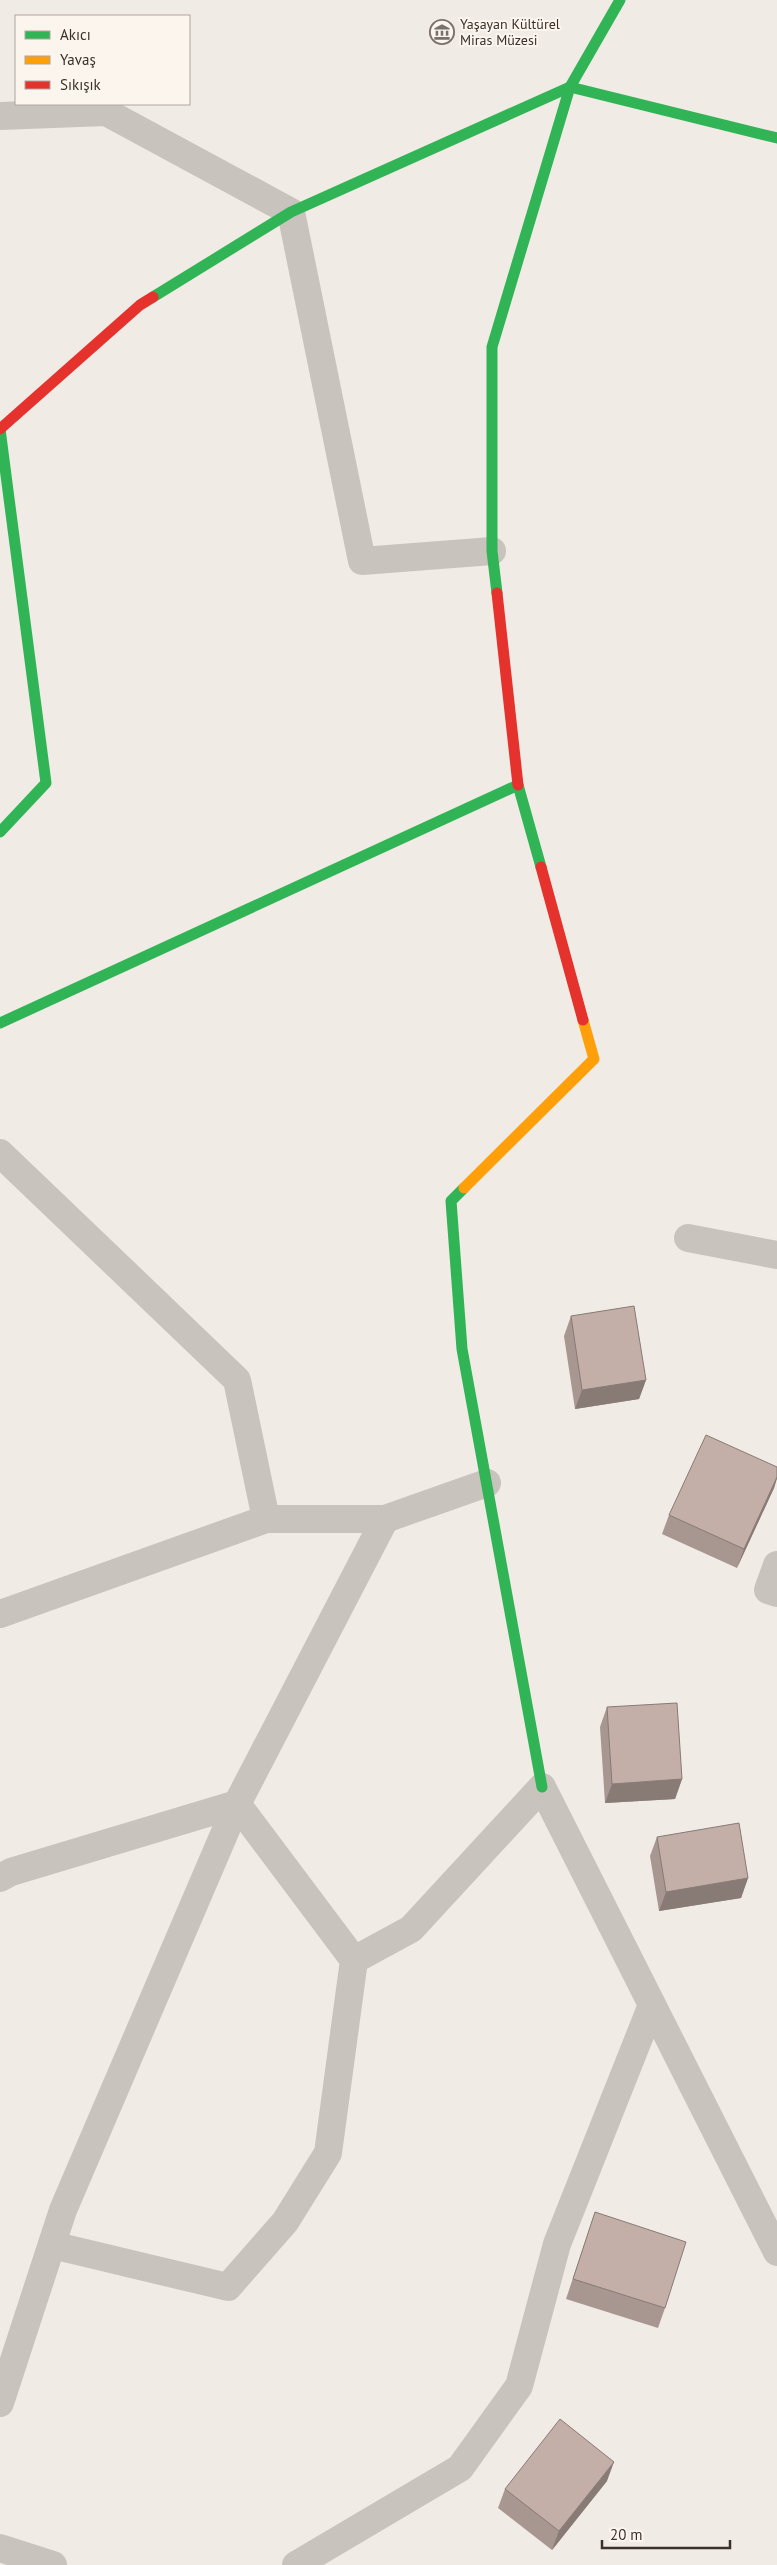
<svg xmlns="http://www.w3.org/2000/svg" width="777" height="2565" viewBox="0 0 777 2565" font-family="'PT Sans',sans-serif">
  <rect width="100%" height="100%" fill="#f0ebe5"/>
  <g fill="none" stroke-linecap="round" stroke-linejoin="round">
    <g stroke="#c9c3be" stroke-width="28">
      <path d="M0,116l106,-4 185,100 71,349 130,-10"/>
      <path d="M0,1153l237,227 29,139 -266,95"/>
      <path d="M688,1238l89,17"/>
      <path d="M266,1519h119l102,-36"/>
      <path d="M777,1565l-9,25 9,3"/>
      <path d="M0,1878l11,-6 226,-68 148,-285"/>
      <path d="M354,1960l57,-31 131,-142 235,465"/>
      <path d="M52,2245l176,42 57,-65 43,-69 26,-193 -117,-156"/>
      <path d="M0,2403l63,-193 174,-406"/>
      <path d="M0,2548l53,17"/>
      <path d="M296,2565l164,-97 59,-82 38,-142 95,-239"/>
    </g>
    <g stroke="#30b455" stroke-width="11">
      <path d="M153,297l138,-85 279,-125 207,51"/>
      <path d="M497,593l-5,-42v-204l78,-260 50,-87"/>
      <path d="M0,832l46,-49 -46,-354"/>
      <path d="M0,1023l518,-238 23,82"/>
      <path d="M464,1188l-13,13 11,148 80,438"/>
    </g>
    <path stroke="#ff9f0a" stroke-width="11" d="M464,1188l130,-129 -11,-39"/>
    <g stroke="#e5322d" stroke-width="11">
      <path d="M0,429l140,-124 13,-8"/>
      <path d="M497,593l21,192"/>
      <path d="M541,867l42,153"/>
    </g>
  </g>
  <g fill="#a89690">
    <path d="M571,1316l75,64 -7,19 -64,10 -11,-73z"/>
    <path d="M777,1467v12l-3,9 -37,80 -75,-34 7,-19z"/>
    <path d="M607,1707l75,72 -7,20 -70,4 -5,-76z"/>
    <path d="M657,1837l91,41 -7,20 -82,13 -9,-55z"/>
    <path d="M595,2212l70,96 -7,20 -92,-29z"/>
    <path d="M607,2481l-55,69 -54,-42 7,-19z"/>
  </g>
  <g fill="#887a75">
    <path d="M646,1380l-7,19 -64,10 7,-19z"/>
    <path d="M777,1477l-3,11 -37,80 7,-19z"/>
    <path d="M682,1779l-7,20 -70,4 7,-19z"/>
    <path d="M748,1878l-7,20 -82,13 7,-19z"/>
    <path d="M614,2462l-7,19 -55,69 7,-19z"/>
  </g>
  <g fill="#c3afa7" stroke="#887a75">
    <path d="M634,1306l12,74 -64,10 -11,-74z"/>
    <path d="M706,1435l71,32v10l-33,72 -75,-34z"/>
    <path d="M677,1703l5,76 -70,5 -5,-77z"/>
    <path d="M739,1823l9,55 -82,14 -9,-55z"/>
    <path d="M595,2212l91,30 -21,66 -92,-29z"/>
    <path d="M560,2419l54,43 -55,69 -54,-42z"/>
  </g>
  <defs>
    <symbol id="museum-ring" viewBox="-11 -11 22 22"><circle r="9.5" fill="#fbf5ee" stroke="#7a716c" stroke-width="1.5"/><path d="M0-6L6-3V-2H-6V-3ZM-5-1h2V3h-2ZM-1-1h2V3h-2ZM3-1h2V3H3ZM-6 4H6V6H-6Z" fill="#7a716c"/></symbol>
  </defs>
  <g fill-rule="evenodd">
    <use href="#museum-ring" x="428" y="18" width="28" height="28"/>
  </g>
  <g text-anchor="middle" stroke-width="4" stroke-linejoin="round" paint-order="stroke">
    <g font-size="14" fill="#3b302b" stroke="#fbf5ee" text-anchor="start">
      <text x="460" y="29">Yaşayan Kültürel<tspan x="460" dy="16">Miras Müzesi</tspan></text>
    </g>
  </g>
  <rect x="15" y="15" width="175" height="90" fill="#fbf5ee" stroke="#aea6a0"/>
  <rect x="25" y="31" width="25" height="8" fill="#30b455" stroke="#aea6a0"/>
  <text x="60" y="40" font-size="15" fill="#3b302b">Akıcı</text>
  <rect x="25" y="56" width="25" height="8" fill="#ff9f0a" stroke="#aea6a0"/>
  <text x="60" y="65" font-size="15" fill="#3b302b">Yavaş</text>
  <rect x="25" y="81" width="25" height="8" fill="#e5322d" stroke="#aea6a0"/>
  <text x="60" y="90" font-size="15" fill="#3b302b">Sıkışık</text>
  <path d="M602 2540v8h128v-8" fill="none" stroke="#3b302b" stroke-width="2.5"/>
  <text x="610" y="2540" font-size="15" fill="#3b302b" stroke="#fbf5ee" stroke-width="4" paint-order="stroke">20 m</text>
</svg>
